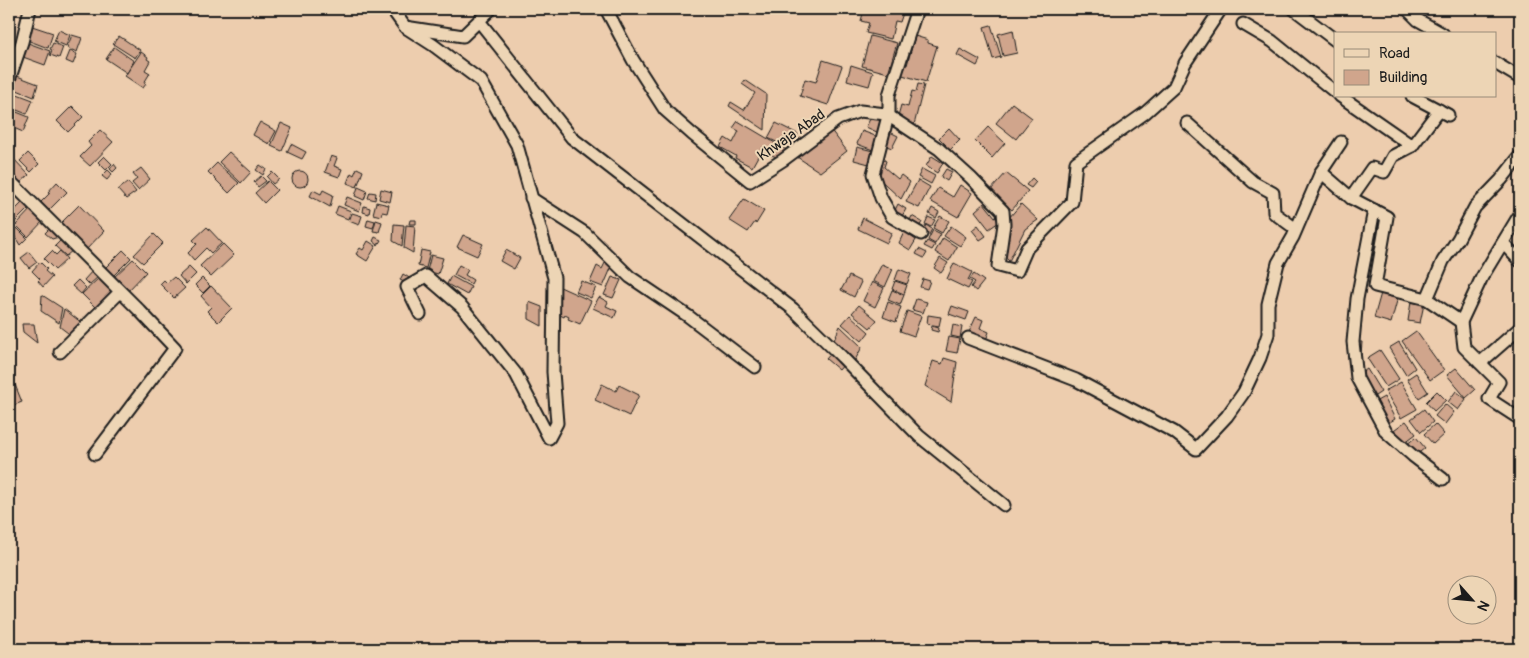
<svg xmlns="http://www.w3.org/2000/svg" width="1529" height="658" viewBox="0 0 1529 658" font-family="Pangolin,sans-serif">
  <rect width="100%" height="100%" fill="#edcdae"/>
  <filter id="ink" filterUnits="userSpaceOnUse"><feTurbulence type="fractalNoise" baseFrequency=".02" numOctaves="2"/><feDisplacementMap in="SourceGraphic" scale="10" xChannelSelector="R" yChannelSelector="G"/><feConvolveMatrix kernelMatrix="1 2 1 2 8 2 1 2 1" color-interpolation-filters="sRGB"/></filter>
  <g filter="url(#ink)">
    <g fill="#d0a58c" stroke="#1c1c1c">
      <path d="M864,9h50l-1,6 -10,-2 -3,9 -5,-1 -4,18 -25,-6 3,-10 -8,-2z"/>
      <path d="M991,25l10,32 -8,2 -9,-32z"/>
      <path d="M32,26l21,7 -5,15 -21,-8z"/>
      <path d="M59,30l11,5 -4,11 -12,-5z"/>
      <path d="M1013,30l4,23 -14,3 -5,-22z"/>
      <path d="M72,35l10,3 -5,14 -10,-4z"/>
      <path d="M119,36l21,14 -5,8 -22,-14z"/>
      <path d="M870,36l27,7 -9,30 -26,-7z"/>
      <path d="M915,36l13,4v3l9,3 -11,36 -27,-8 3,-10 5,1z"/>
      <path d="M28,43l22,8 -5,14 -22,-8z"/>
      <path d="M53,43l10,4 -4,11 -9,-3 2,-5 -2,-1z"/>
      <path d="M114,47l20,14 -7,12 -21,-14z"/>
      <path d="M960,49l20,11 -3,6 -20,-11z"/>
      <path d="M70,51l7,3 -4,10 -7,-3z"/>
      <path d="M141,52l7,5 -1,2 3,2 -5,9 5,3 -6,10 2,1 -3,4 -18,-12z"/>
      <path d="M823,60l19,6 -14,39 -28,-9 5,-17 11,3z"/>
      <path d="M851,65l22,7 -4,14 -22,-6z"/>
      <path d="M17,76l21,8 -4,13 -22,-9z"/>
      <path d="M745,80l21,14 -1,36 -36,-24 2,-4 13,8 11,-17 -13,-9z"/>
      <path d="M918,84l6,1 -10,40 -16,-9 3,-11 7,2 4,-16 4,1z"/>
      <path d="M12,92l21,8 -6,14 -18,-7v-5z"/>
      <path d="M1012,103l20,15 -16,21 -20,-16z"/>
      <path d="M72,106l11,11 -15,15 -11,-11z"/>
      <path d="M9,109l20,8 -6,15 -14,-6z"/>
      <path d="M872,115l13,6 -6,12 -13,-6z"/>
      <path d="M738,121l49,29 -7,8 -18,-6 2,-4 -1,-1 -11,20 -17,-9 1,-2 -16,-9 5,-9 8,5 6,-12 -6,-3z"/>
      <path d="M260,122l16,9 -7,13 -16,-9z"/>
      <path d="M281,123l11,5 -10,23 -11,-5z"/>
      <path d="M776,123l22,11 -7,15 -23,-11z"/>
      <path d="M988,127l17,16 -13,15 -17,-17z"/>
      <path d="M949,128l11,12 -12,12 -5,-4 3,-3 -7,-7z"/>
      <path d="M830,129l17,22 -27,21 -26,-17z"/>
      <path d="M100,130l13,12 -23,24 -10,-9 11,-11 -3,-4z"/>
      <path d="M862,131l16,6 -5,13 -16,-6z"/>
      <path d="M890,132l8,4 -6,12 -8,-3z"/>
      <path d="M291,144l15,8 -4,7 -15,-7z"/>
      <path d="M857,147l16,4 -4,13 -15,-4z"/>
      <path d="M229,152l22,20 -10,11 -22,-21z"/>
      <path d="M28,153l11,11 -8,8 -11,-11z"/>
      <path d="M104,156l8,8 -6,6 -8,-8z"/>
      <path d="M331,156l6,2 -3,8 8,3 -3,8 -14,-5z"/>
      <path d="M932,156l11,7 -6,10 -11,-7z"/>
      <path d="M12,157l17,18 -10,9 -10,-11v-10z"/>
      <path d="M880,158l6,3 -2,6 14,12 3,-4 9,7 -9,17 -26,-24z"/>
      <path d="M217,163l22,20 -10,10 -21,-21z"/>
      <path d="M114,164l3,4 -4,4 -3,-3z"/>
      <path d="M260,165l6,4 -3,6 -7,-5z"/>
      <path d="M141,168l9,11 -12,11 -6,-7 5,-4 -4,-5z"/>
      <path d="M357,168l6,3 -6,16 -10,-4 4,-10 3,2z"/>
      <path d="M922,169l13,7 -4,8 -13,-7z"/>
      <path d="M946,169l6,3 -5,9 -6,-4z"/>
      <path d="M108,170l4,4 -5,6 -5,-4z"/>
      <circle cx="300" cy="179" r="8"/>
      <path d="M272,172l7,7 -6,5 -6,-7z"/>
      <path d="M1006,173l22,18 -16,19 -22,-19z"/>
      <path d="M261,176l5,5 -8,6 -4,-5z"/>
      <path d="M1032,178l4,4 -5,6 -5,-3z"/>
      <path d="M918,180l12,7 -11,21 -13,-6z"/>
      <path d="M268,181l9,9 -13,13 -9,-10z"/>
      <path d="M57,182l10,10 -18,18 -8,-8 9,-9 -2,-1z"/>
      <path d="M128,182l8,10 -10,7 -8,-9z"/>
      <path d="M960,185l12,8 -14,24 -28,-16 8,-13 15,9z"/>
      <path d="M358,187l9,4 -3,9 -9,-4z"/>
      <path d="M381,189l11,3 -2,10 -11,-3z"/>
      <path d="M313,190l8,4 2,-4 10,5 -3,12 -20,-11z"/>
      <path d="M370,192l6,1 -1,7 -7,-2z"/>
      <path d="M347,197l15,6 -3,8 -15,-6z"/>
      <path d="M744,199l20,12 -8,13 -1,-2 -7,10 -19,-12z"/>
      <path d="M25,200l6,6 -21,21 -1,-1v-10z"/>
      <path d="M376,202l13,3 -2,8 -5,-1 -1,4 -8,-2z"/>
      <path d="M984,203l15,19 -10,7 -14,-18z"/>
      <path d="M898,204l8,5 -5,9 -8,-4z"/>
      <path d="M1021,204l17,16 -13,9 -16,32 -5,-5 4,-37z"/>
      <path d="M79,205l25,26 -19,20 -26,-26z"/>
      <path d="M338,206l13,5 -3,8 -13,-5z"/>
      <path d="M364,206l6,2 -1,6 -6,-2z"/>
      <path d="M32,208l12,12 -16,17 -12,-12z"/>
      <path d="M932,208l7,4 -3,6 -7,-4z"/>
      <path d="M352,213l10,3 -3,9 -10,-4z"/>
      <path d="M912,216l10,6 -4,7 -10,-5z"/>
      <path d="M940,216l9,5 -7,12 -9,-5z"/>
      <path d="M928,217l7,3 -4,7 -6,-3z"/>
      <path d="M863,218l29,15 -5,10 -29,-14z"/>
      <path d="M368,219l7,2 -2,7 -7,-2z"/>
      <path d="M376,220l6,2 -3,10 -6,-1z"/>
      <path d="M410,220h6v4h-7z"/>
      <path d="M394,224l10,1 -2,21 -9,-5z"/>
      <path d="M406,225l9,1 -2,27 -9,-5z"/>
      <path d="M926,225l6,4 -3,6 -6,-4z"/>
      <path d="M978,225l8,11 -6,4 -8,-10z"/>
      <path d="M52,226l10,10 -10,3 -7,-6z"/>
      <path d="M951,226l15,11 -6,9 -16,-10z"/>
      <path d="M207,227l15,16 -11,10 -5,-5 -12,12 -6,-7 9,-9 -4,-4z"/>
      <path d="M17,228l10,10 -7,7 -8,-13z"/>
      <path d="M905,230l6,4 -1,2 6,4 -6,10 -11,-7z"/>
      <path d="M933,230l8,4 -6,10 -7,-4z"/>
      <path d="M154,234l9,9 -20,20 -9,-8z"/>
      <path d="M463,235l20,9 -6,12 -20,-9z"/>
      <path d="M375,237l6,3 -3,5 -5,-4z"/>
      <path d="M943,238l14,9 -8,14 -14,-9z"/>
      <path d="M62,239l11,11 -7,6 -11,-10z"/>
      <path d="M368,241l8,5 -9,15 -11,-7 4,-6 3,2z"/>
      <path d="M927,241l8,4 -3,5 -8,-4z"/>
      <path d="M9,244l6,10 -6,3z"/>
      <path d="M223,244l11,11 -23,22 -11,-11z"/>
      <path d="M919,249l8,4 -3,5 -8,-4z"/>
      <path d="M123,250l8,8 -19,19 -8,-8z"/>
      <path d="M421,250l9,2 -4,16 -8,-2z"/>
      <path d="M506,250l14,8 -6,11 -14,-8z"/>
      <path d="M52,251l4,4 4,-4 7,8 -12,11 -11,-11z"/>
      <path d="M29,252l8,10 -8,6 -8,-10z"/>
      <path d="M431,255l12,3 -5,16 -11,-3z"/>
      <path d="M940,258l8,5 -7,10 -7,-5z"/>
      <path d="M133,259l13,13 -19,20 -14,-14z"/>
      <path d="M40,262l7,7 -2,2 7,6 -9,10 -5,-6 2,-2 -8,-8z"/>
      <path d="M605,263l7,3 -9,21 -13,-5 7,-16 5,3z"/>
      <path d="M954,263l18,9 -4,8 4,2 -4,7 -21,-10z"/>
      <path d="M882,264l11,5 -8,18 -12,-6z"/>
      <path d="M459,265l9,5 -3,5 8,5 -2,4 -17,-9z"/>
      <path d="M189,267l7,7 -10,10 -7,-8z"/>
      <path d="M899,269l12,5 -4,10 -12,-4z"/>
      <path d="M93,270l6,6 -10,9 -5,-5z"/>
      <path d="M403,274l8,5 -3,5 -8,-4z"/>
      <path d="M974,274l10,7 -8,10 -5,-4 4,-5 -5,-3z"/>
      <path d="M101,276l13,14 -18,18 -14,-14z"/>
      <path d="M451,276l20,11 -4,8 -20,-11z"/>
      <path d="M849,276l12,6 -7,15 -13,-7z"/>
      <path d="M174,277l11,11 -11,10 -14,-14 4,-4 3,3z"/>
      <path d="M612,277l9,3 -8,18 -9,-3z"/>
      <path d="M202,278l8,8 -7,7 -8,-8z"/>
      <path d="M923,279l7,2 -3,8 -7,-2z"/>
      <path d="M78,280l8,8 -5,6 -9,-8z"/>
      <path d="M581,281l15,6 -5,11 -15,-6z"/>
      <path d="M895,281l12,4 -3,9 -12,-5z"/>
      <path d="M872,282l12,6 -9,19 -12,-6z"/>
      <path d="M211,286l21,22 -14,14 -11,-11 4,-4 -10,-11z"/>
      <path d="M558,286l33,15 -11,23 -12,-5 1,-2 -4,-2 -1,2 -6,-3z"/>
      <path d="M892,290l12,5 -4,10 -12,-5z"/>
      <path d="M1381,293l17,4 -7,26 -17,-5z"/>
      <path d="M42,295l20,13 -3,15 -18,-12z"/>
      <path d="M599,297l9,5 -2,4 11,5 -3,7 -21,-10z"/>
      <path d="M916,299l11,3 -4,11 -11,-3z"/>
      <path d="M529,302l13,5v19l-13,-7z"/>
      <path d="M888,302l13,5 -5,15 -13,-5z"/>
      <path d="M1411,302l13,2 -4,19 -12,-2z"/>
      <path d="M859,305l18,15 -7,8 -18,-15z"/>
      <path d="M952,306l17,6 -3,8 -17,-6z"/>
      <path d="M64,309l18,14 -10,13 -12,-9z"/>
      <path d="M907,311l14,5 -7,20 -14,-5z"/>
      <path d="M850,315l19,17 -7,9 -20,-17z"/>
      <path d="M928,315l13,2 -2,9 -12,-2z"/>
      <path d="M976,317l7,3 -3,8 9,4 -3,8 -17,-8z"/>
      <path d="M22,324h12l3,19 -14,-11z"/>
      <path d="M953,325l9,2 -2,11 -9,-2z"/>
      <path d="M840,326l22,21 -9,17 -21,-19z"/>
      <path d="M932,326l7,2 -1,4 -7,-2z"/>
      <path d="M1416,331l28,39 -14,10 -28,-39z"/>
      <path d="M949,337l11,2 -3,14 -11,-2z"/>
      <path d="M1356,342h6l-1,13h-5z"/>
      <path d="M1399,342l16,26 -9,7 -17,-27z"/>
      <path d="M1380,350l19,29 -13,8 -19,-29z"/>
      <path d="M832,352l13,11 -6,7 -13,-11z"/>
      <path d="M944,358l13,4 -6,40 -26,-16 8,-25 9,3z"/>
      <path d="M1456,368l19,22 -9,8 -19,-23z"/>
      <path d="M1367,369l14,23 -9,6 -14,-23z"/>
      <path d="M9,370l13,32 -13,5z"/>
      <path d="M1416,373l12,19 -9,6 -12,-19z"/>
      <path d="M1401,382l16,27 -16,9 -16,-27z"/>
      <path d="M602,384l14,7 3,-6 20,10 -10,21 -34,-16z"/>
      <path d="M1437,391l9,9 -12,11 -8,-9z"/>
      <path d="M1456,391l10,8 -8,11 -10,-8z"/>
      <path d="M1384,397l11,22 -10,6 -12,-22z"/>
      <path d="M1445,404l9,8 -9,12 -10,-8z"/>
      <path d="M1424,409l9,13 -12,10 -10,-13z"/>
      <path d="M1406,421l10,13 -15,11 -10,-13z"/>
      <path d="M1435,424l9,10 -11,10 -9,-10z"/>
      <path d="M1416,437l9,11 -10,8 -9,-11z"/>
    </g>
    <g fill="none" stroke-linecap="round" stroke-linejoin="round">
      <defs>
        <g id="minor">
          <path d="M392,9l13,18 58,9 28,-27"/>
          <path d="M606,9l27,51 32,50 27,24 58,47 33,-21 55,-41 22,-8 26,3 53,35 32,29 32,33 1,13 -6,42 19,5 10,-23 45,-46 4,-40 69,-49 29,-26 11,-24 36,-54"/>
          <path d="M917,9l-28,86v17l-16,62 8,24 11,19 29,17"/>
          <path d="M1294,9l41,31"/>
          <path d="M1407,9l11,11 25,14"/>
          <path d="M479,21l93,117 221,171 49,48 77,79 85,69"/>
          <path d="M1243,24l29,17 63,51"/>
          <path d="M405,27l28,18 48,36 36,64 37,133 -1,94 4,51 -8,15 -33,-64 -54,-67 -36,-31 -19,11 13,27"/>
          <path d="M1495,63l25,15"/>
          <path d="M9,80l13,-38 8,-33"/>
          <path d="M1340,96l72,50"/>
          <path d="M1412,96l36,19"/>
          <path d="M1439,110l-27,36 -19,10 -9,16 -12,-4 -21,30 36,19 -12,69 52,13 34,23"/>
          <path d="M1187,123l66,59 20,11 1,20 22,16"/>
          <path d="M1321,172l20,-30"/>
          <path d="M9,180l130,130 36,38 -80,106"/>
          <path d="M531,198l54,35 45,44 58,39 67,51"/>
          <path d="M1374,210l-17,89 -4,43 4,36 29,54 27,24 30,23"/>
          <path d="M1520,214l-38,63 -21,45 3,25 35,35 -10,17 31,20"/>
          <path d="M1503,243l17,18"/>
          <path d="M1427,299l16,-38 15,-22 17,-32 26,-27 19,-24"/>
          <path d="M968,338l108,42 98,52 22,17 31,-33 17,-24 16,-34 8,-24v-30l10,-41 15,-26 28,-65 30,26"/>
          <path d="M60,352l60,-60"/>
          <path d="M1480,363l40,-35"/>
        </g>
      </defs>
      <use href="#minor" stroke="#1c1c1c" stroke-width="15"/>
      <use href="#minor" stroke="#edd5b5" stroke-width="11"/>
    </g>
  </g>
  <g text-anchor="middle" stroke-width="4" stroke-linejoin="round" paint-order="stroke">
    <g font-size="15" fill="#1c1c1c" stroke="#edd5b5">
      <text transform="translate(791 135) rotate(-35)" y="5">Khwaja Abad</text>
    </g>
  </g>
  <rect width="1529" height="658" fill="none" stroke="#edd5b5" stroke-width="30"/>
  <rect x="15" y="15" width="1499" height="628" fill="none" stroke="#1c1c1c" stroke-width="2" filter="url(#ink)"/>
  <rect x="1334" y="32" width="162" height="65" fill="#edd5b5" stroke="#998b78"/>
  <rect x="1344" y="49" width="25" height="8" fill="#edd5b5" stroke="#998b78"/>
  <text x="1379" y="58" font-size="15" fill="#1c1c1c">Road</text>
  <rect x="1344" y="70" width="25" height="15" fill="#d0a58c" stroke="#998b78"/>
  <text x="1379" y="82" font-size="15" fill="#1c1c1c">Building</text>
  <g transform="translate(1472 600) rotate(117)"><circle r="24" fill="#edd5b5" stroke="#998b78"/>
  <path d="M0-4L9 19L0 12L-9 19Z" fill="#1c1c1c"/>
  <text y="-8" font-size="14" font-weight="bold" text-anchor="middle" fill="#1c1c1c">N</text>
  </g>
</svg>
